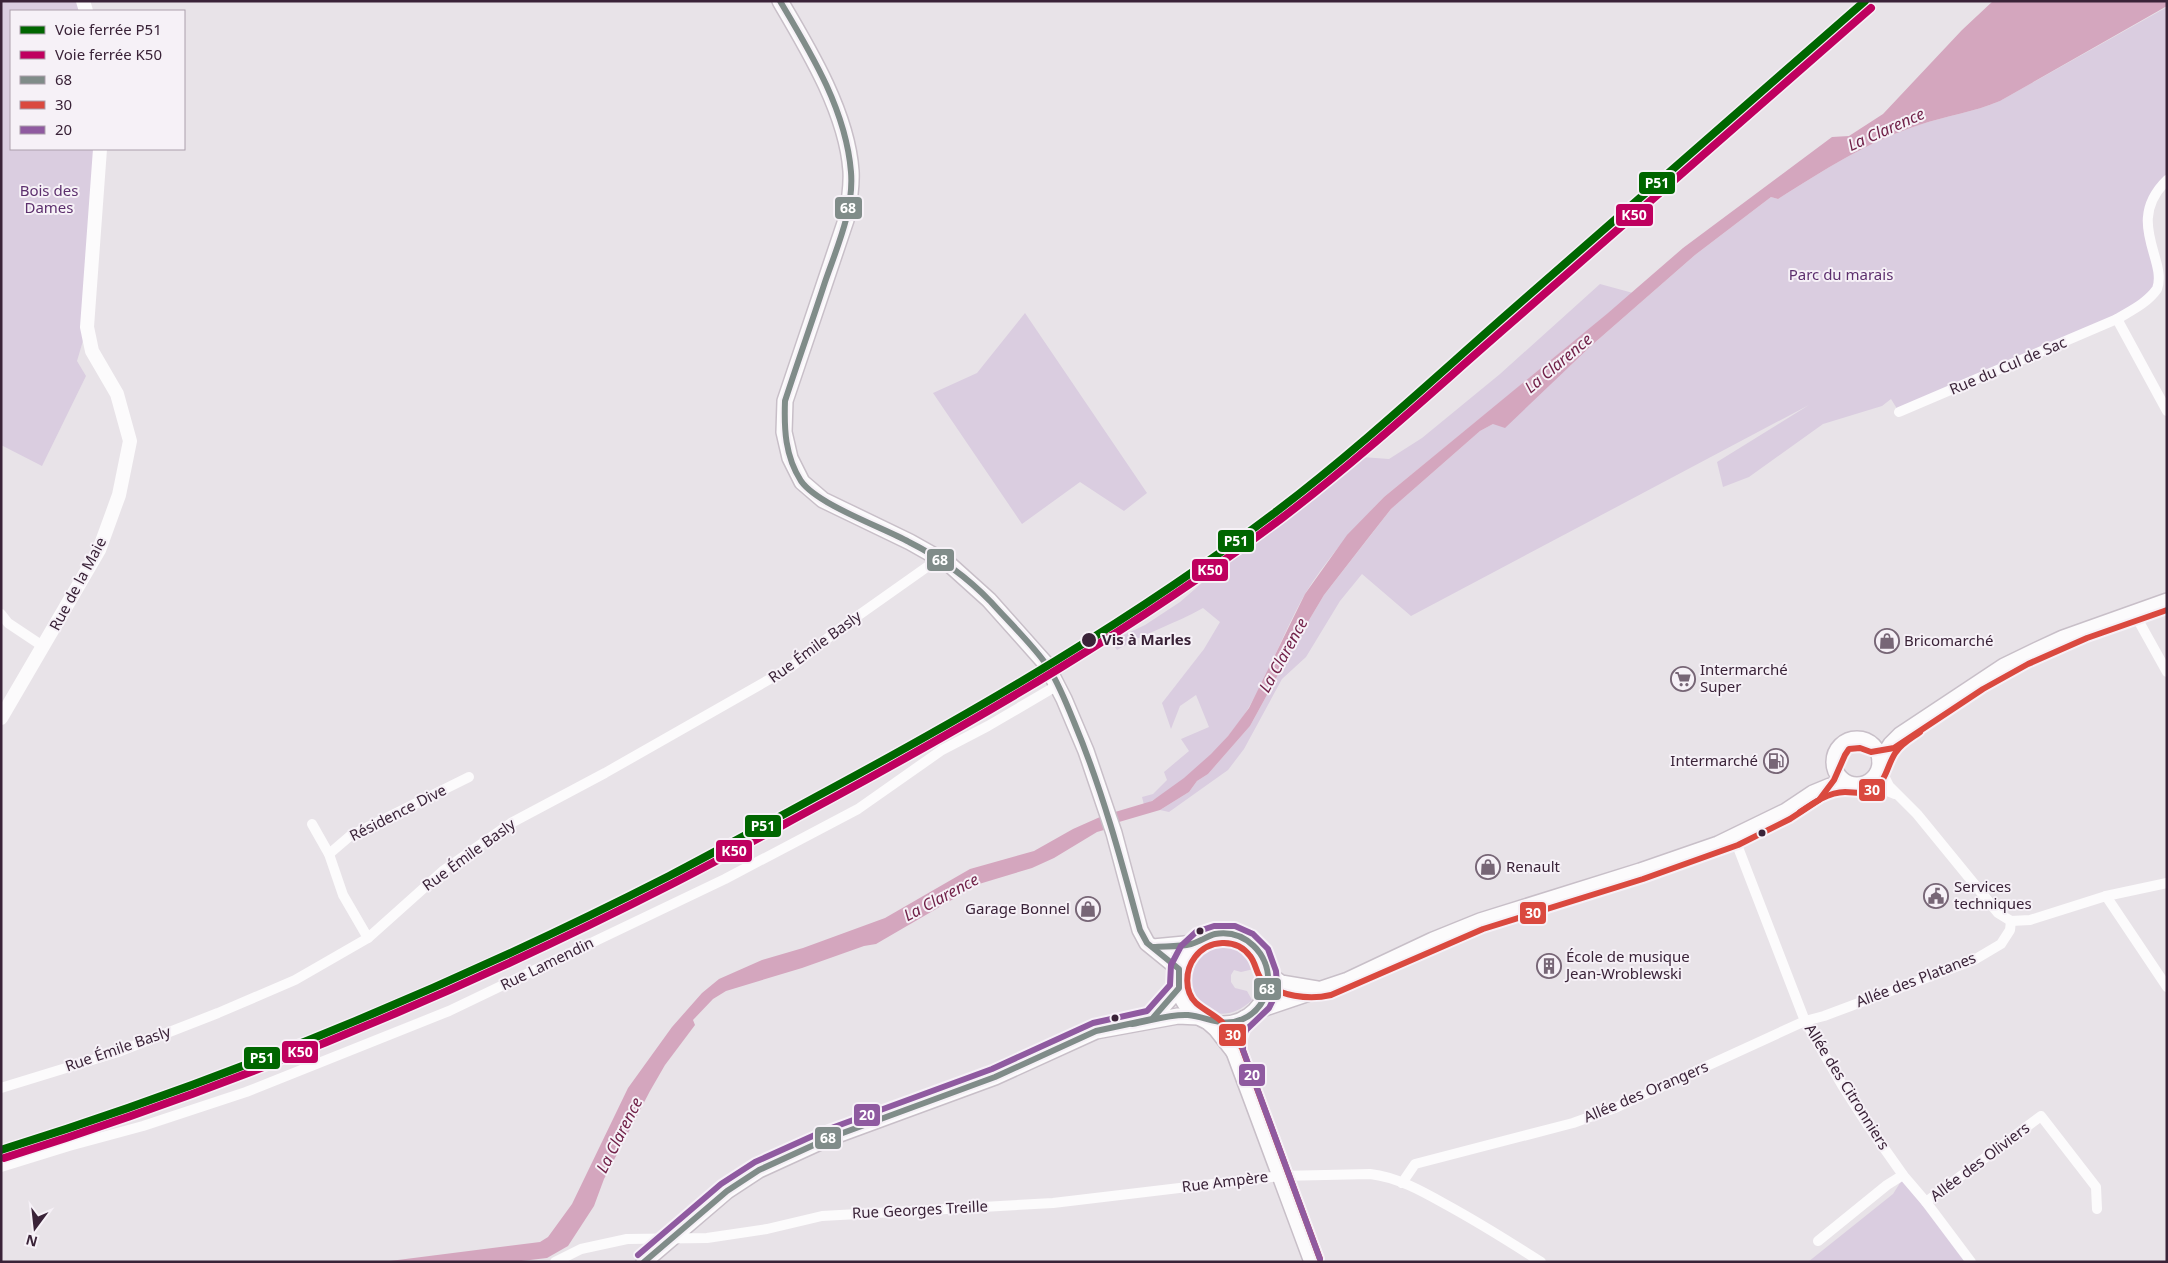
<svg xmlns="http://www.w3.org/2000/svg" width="2168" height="1263" viewBox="0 0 2168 1263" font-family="'Noto Sans',sans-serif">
  <rect width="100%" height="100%" fill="#e8e3e8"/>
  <g fill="#dacde0">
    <path d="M1,1h82l3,10h-75v138h89l-13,178 -10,34 9,15 -44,90 -41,-21z"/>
    <path d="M2167,7v173l-19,36 13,57 -13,28 -249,111 -8,-13 -9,7 -59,18 -74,53 -26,10 -6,-25 92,-57 -398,211 -49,-42 -22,27 -34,56 -24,22 -38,70 -16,21 -59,42 -9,-2 29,-18 8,-11 11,-7 42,-48 46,-84 28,-47 67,-86 89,-78 13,-7 77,-58 22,-21 103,-90 76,-58 7,2c44,-28 91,-58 141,-74 27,-9 55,-13 81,-24z"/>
    <path d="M1600,284l33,9 -249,204c-29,30 -57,61 -79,97 -21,37 -35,77 -56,113 -21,36 -68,80 -105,98l-2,-8 11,-3 14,-14 -3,-8 25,-21 -8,-12 28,-12 -13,-32 -16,11 -9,23 -9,-26 42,-54 16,-27 -17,-14c-28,16 -59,25 -86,42l-6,-9 34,-16 35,-23 38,-33 45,-30 99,-82 27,2 33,-21 78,-64z"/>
    <path d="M1025,313l122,180 -23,18 -44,-29 -58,42 -89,-131 44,-20z"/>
    <path d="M1224,942c17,3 26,10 34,26l-17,4 -7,-2 -3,5v7l4,6 12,3 5,9c-52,49 -100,-48 -28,-58z"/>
    <path d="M1907,1172l68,90h-167l85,-68z"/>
  </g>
  <g fill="#d4a6be">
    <path d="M1993,1h174v5l-167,95c-26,11 -54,15 -81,24 -50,16 -97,46 -141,74l-7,-2 -76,58 -103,90 -87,83 -12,-4 -13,7 -89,78 -22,28 -45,58 -28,47 -46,84 -42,48 -11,7 -8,11 -29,18 -41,12 -4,-10 37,-11 32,-23 27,-24 17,-18 21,-28 56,-114 42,-59 37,-38 224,-184 75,-65 149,-111 17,-1 34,-22 79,-84z"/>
    <path d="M1100,817l4,13 -7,2 -43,26 -22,10 -53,16 -103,60 -12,2 -62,22 -76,23 -13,8 -20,21 2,5 -30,40 -15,26 -46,88 -10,27 -26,40 -21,12 -34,4h-131l158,-20 8,-5 24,-33 56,-116 44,-61 30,-34 17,-14 43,-19 41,-12 82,-30 85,-49 64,-18 39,-22z"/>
  </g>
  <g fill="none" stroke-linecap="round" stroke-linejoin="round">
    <defs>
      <g id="secondary">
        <path d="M780,1c29,49 67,112 71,170 1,16 -2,33 -5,49l-61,181 -1,31 6,26 12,24 21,18 87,42 39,22 40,36 57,64 18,35 22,52 28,82 26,97 7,13 32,26"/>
        <circle cx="1857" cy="762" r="23"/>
        <path d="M1880,761l11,-17 9,-9 104,-69 33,-16 26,-12 104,-37"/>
        <circle cx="1223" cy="979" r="45"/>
        <path d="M1153,947l42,-4"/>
        <path d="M1268,974l13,9 36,6"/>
        <path d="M1256,1011l92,-31 85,-40 47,-19 160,-50 78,-27 68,-33 27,-18 17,-7 16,-3"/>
        <path d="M1245,1018l-11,17v17l78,210"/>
        <path d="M1152,1019l27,-31"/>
        <path d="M1207,1021l9,8 18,23"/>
        <path d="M644,1262l83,-71 32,-21 70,-32 166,-61 101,-46 82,-15 20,1"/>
      </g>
    </defs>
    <use href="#secondary" stroke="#c8bfc8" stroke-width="18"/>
    <g stroke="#fcfbfc" stroke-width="10">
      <path d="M2117,319l50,92"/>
      <path d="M1899,412l218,-93c15,-9 30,-16 40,-30 11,-29 -33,-67 10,-109"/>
      <path d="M2133,611l34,61"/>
      <path d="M1,614l7,9 36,24"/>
      <path d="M1880,768l9,18 28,28 81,99 13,8 19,-1 76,-24 61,91"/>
      <path d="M1861,785l19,3 15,6"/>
      <path d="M312,824l17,30 14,41 25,43"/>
      <path d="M1734,837l71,184 37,64 25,39 36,51 23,27 45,60"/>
      <path d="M329,854l21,-18 119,-59"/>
      <path d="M2106,896l61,-13"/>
      <path d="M1,1088l117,-36 100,-39 77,-33 73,-42 76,-68 67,-47 94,-50 186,-106 51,-40 92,-65 4,-5"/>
      <path d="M1,1167l68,-21 74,-20 103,-34 203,-81 276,-132 133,-70 84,-59 46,-24 70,-41"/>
      <path d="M1402,1183l13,-19 158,-41 42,-15 190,-87 19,-5 150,-56 27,-16 9,-14 1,-9"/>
      <path d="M1926,1202l115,-86 55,71 1,22"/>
      <path d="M1818,1241l69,-56 16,-10"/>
      <path d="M555,1262l26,-13 46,-10 80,-1 60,-9 55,-13 231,-13 227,-27 90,-2c27,3 52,17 75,30 33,18 65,38 96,58"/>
    </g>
    <g stroke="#fcfbfc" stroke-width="14">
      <path d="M83,1l3,10"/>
      <path d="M1,718l98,-168 20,-55 11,-54 -13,-47 -25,-43 -5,-24 13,-178"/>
    </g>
    <use href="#secondary" stroke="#fcfbfc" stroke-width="15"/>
    <defs>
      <g id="bus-1">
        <path d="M1132,1024c18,-3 37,-10 56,-9 20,2 35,13 55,4 14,-6 24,-20 25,-36 2,-29 -23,-54 -53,-49 -8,2 -15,8 -24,10 -12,3 -25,2 -38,3"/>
        <path d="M644,1262l83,-71 32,-21 70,-32 166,-61 101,-46 56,-12 27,-31v-19l-32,-26 -7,-13c-19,-71 -38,-141 -66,-208 -8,-19 -16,-41 -28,-58 -15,-21 -38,-43 -55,-62 -24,-25 -52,-45 -82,-60 -27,-15 -91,-37 -108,-61 -16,-25 -17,-52 -16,-80 13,-40 27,-79 40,-119 12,-35 29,-72 26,-110 -5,-62 -40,-119 -71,-171"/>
      </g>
      <g id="bus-2">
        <path d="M1800,812c13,-9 29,-20 45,-20 10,0 18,3 27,-2 15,-8 15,-26 24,-38 6,-9 16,-14 24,-20"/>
        <path d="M1320,1259l-78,-211c-7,-9 -14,-19 -21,-27 -8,-7 -17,-11 -25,-18 -12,-12 -11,-33 -1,-46 13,-17 41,-20 55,-1 6,7 6,18 12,24 16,17 48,20 69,15l152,-66 160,-50 95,-34 52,-26 29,-19 15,-20 11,-25 4,-6 11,-1 11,4 23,-4 89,-59 45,-25 59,-26 80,-28"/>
      </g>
      <path id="bus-3" d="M638,1255l83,-71 34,-22 71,-32 166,-61 101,-46 54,-12 23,-26 1,-20 10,-19 15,-14 18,-6h21l18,8 15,15 8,22 1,14 -3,13 -5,10 -23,22 -3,9v11l77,209"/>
    </defs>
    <use href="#bus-1" stroke="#f6f1f7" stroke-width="10"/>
    <use href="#bus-2" stroke="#f6f1f7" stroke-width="10"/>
    <use href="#bus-3" stroke="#f6f1f7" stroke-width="10"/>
    <use href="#bus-1" stroke="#808c89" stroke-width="6"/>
    <use href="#bus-2" stroke="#da493f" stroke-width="6"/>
    <use href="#bus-3" stroke="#8f5aa0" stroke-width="6"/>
    <defs>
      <path id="rail-1" d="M1,1150c227,-71 456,-166 668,-274 52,-27 104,-56 156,-84 156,-84 311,-174 452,-281 80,-61 153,-129 228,-195 120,-105 240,-210 360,-315"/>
      <path id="rail-2" d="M4,1158c227,-71 456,-166 668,-274 53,-27 105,-56 157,-84 157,-85 311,-175 453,-282 80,-61 153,-129 229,-195 120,-105 240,-210 360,-315"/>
    </defs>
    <use href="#rail-1" stroke="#f6f1f7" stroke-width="11"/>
    <use href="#rail-2" stroke="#f6f1f7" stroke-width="11"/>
    <use href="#rail-1" stroke="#060" stroke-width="8"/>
    <use href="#rail-2" stroke="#bf005f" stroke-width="8"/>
  </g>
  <defs>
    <symbol id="shop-ring" viewBox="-11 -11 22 22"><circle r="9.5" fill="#f6f1f7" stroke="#776676" stroke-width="1.5"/><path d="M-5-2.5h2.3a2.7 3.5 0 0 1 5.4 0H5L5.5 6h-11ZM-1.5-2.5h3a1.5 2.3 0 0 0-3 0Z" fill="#776676"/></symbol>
    <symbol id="supermarket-ring" viewBox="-11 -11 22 22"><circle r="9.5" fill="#f6f1f7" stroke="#776676" stroke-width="1.5"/><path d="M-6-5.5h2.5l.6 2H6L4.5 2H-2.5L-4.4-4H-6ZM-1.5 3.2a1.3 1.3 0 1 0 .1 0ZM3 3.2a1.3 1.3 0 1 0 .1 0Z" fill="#776676"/></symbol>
    <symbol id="fuel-ring" viewBox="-11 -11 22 22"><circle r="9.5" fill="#f6f1f7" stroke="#776676" stroke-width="1.5"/><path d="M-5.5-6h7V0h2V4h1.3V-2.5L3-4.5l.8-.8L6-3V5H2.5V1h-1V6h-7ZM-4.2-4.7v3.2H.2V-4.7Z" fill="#776676"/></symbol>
    <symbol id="civic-ring" viewBox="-11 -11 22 22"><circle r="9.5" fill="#f6f1f7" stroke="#776676" stroke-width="1.5"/><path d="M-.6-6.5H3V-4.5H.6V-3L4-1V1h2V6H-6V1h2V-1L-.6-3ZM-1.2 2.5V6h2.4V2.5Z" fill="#776676"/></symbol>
    <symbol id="building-ring" viewBox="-11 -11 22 22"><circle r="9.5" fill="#f6f1f7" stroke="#776676" stroke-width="1.5"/><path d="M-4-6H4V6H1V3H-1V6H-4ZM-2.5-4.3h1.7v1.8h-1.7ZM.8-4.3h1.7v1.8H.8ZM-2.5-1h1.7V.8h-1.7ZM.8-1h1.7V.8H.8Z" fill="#776676"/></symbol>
  </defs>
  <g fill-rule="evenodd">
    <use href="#shop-ring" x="1873" y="627" width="28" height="28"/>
    <use href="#supermarket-ring" x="1669" y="665" width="28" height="28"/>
    <use href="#fuel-ring" x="1762" y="747" width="28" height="28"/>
    <use href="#shop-ring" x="1474" y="853" width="28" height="28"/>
    <use href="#civic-ring" x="1922" y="882" width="28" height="28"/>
    <use href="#shop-ring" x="1074" y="895" width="28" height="28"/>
    <use href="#building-ring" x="1535" y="952" width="28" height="28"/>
  </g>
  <g fill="#3a2338" stroke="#f6f1f7" stroke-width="2">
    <circle cx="1089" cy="640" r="8"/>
    <circle cx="1762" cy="833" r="4.5"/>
    <circle cx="1200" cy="931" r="4.5"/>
    <circle cx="1115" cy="1018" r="4.5"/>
  </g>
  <g text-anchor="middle" stroke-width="4" stroke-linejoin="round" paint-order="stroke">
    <g font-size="15" fill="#5d306e" stroke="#f6f1f7">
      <text x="49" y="196">Bois des<tspan x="49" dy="17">Dames</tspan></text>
      <text x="1841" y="280">Parc du marais</text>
    </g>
    <g font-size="15" fill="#3a2338" stroke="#f6f1f7">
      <text transform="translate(2008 366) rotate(-23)" y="5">Rue du Cul de Sac</text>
      <text transform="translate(78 584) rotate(-62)" y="5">Rue de la Maie</text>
      <text transform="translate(815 647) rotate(-36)" y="5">Rue Émile Basly</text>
      <text transform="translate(398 813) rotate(-27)" y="5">Résidence Dive</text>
      <text transform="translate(469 855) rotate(-36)" y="5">Rue Émile Basly</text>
      <text transform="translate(547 964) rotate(-26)" y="5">Rue Lamendin</text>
      <text transform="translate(1916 980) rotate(-21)" y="5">Allée des Platanes</text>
      <text transform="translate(118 1049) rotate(-19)" y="5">Rue Émile Basly</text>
      <text transform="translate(1847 1087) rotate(58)" y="5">Allée des Citronniers</text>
      <text transform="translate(1646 1092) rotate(-23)" y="5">Allée des Orangers</text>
      <text transform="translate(1980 1162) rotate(-37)" y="5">Allée des Oliviers</text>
      <text transform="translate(1225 1182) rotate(-7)" y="5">Rue Ampère</text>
      <text transform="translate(920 1210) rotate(-3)" y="5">Rue Georges Treille</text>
    </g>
    <g font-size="15" font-weight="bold" fill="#3a2338" stroke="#f6f1f7" text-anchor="start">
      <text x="1102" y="645">Vis à Marles</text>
    </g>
    <g font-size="15" fill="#3a2338" stroke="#f6f1f7" text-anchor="start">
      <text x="1904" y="646">Bricomarché</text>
      <text x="1700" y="675">Intermarché<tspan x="1700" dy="17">Super</tspan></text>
      <text x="1758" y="766" text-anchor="end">Intermarché</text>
      <text x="1506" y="872">Renault</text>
      <text x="1954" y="892">Services<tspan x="1954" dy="17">techniques</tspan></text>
      <text x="1070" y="914" text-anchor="end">Garage Bonnel</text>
      <text x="1566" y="962">École de musique<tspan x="1566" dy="17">Jean-Wroblewski</tspan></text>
    </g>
    <g font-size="16" font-style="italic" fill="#712148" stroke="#f6f1f7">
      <text transform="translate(1886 129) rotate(-24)" y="6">La Clarence</text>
      <text transform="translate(1558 363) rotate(-40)" y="6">La Clarence</text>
      <text transform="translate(1283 655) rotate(-61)" y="6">La Clarence</text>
      <text transform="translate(941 897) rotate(-28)" y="6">La Clarence</text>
      <text transform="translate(619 1135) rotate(-63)" y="6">La Clarence</text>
    </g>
  </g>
  <g stroke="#f6f1f7" stroke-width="2">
    <rect x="1638" y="171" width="38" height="24" rx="5" fill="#060"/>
    <rect x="834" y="196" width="29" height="24" rx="5" fill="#808c89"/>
    <rect x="1615" y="203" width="39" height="24" rx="5" fill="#bf005f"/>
    <rect x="1217" y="529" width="38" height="24" rx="5" fill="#060"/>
    <rect x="926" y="548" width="29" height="24" rx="5" fill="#808c89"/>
    <rect x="1191" y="558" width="38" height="24" rx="5" fill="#bf005f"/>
    <rect x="1858" y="778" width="28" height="24" rx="5" fill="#da493f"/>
    <rect x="744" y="814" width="38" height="24" rx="5" fill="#060"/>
    <rect x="715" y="839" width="38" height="24" rx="5" fill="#bf005f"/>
    <rect x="1519" y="901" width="28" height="24" rx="5" fill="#da493f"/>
    <rect x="1253" y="977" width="29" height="24" rx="5" fill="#808c89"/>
    <rect x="1218" y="1023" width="29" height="24" rx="5" fill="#da493f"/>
    <rect x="281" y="1040" width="38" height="24" rx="5" fill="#bf005f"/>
    <rect x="243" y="1046" width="38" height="24" rx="5" fill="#060"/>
    <rect x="1238" y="1063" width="28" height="24" rx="5" fill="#8f5aa0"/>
    <rect x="853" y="1103" width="28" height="24" rx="5" fill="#8f5aa0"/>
    <rect x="814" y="1126" width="28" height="24" rx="5" fill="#808c89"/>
  </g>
  <g font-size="14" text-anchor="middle" font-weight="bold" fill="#fff">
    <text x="1657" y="188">P51</text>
    <text x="848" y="213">68</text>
    <text x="1634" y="220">K50</text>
    <text x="1236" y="546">P51</text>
    <text x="940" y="565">68</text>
    <text x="1210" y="575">K50</text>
    <text x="1872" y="795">30</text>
    <text x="763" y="831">P51</text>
    <text x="734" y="856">K50</text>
    <text x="1533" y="918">30</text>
    <text x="1267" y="994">68</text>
    <text x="1233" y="1040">30</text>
    <text x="300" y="1057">K50</text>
    <text x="262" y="1063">P51</text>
    <text x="1252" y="1080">20</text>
    <text x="867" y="1120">20</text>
    <text x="828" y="1143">68</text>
  </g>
  <rect width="2168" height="1263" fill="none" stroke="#3a2338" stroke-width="5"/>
  <rect x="10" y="10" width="175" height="140" fill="#f6f1f7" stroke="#ab9fab"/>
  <rect x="20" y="26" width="25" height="8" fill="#006600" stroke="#ab9fab"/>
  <text x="55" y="35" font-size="15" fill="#3a2338">Voie ferrée P51</text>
  <rect x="20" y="51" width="25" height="8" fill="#bf005f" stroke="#ab9fab"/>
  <text x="55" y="60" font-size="15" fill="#3a2338">Voie ferrée K50</text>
  <rect x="20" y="76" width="25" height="8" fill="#808c89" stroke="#ab9fab"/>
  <text x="55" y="85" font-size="15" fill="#3a2338">68</text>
  <rect x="20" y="101" width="25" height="8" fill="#da493f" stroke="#ab9fab"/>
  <text x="55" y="110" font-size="15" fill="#3a2338">30</text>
  <rect x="20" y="126" width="25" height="8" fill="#8f5aa0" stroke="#ab9fab"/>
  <text x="55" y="135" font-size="15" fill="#3a2338">20</text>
  <g transform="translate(35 1228) rotate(195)" stroke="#f6f1f7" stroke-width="4" paint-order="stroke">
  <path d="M0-4L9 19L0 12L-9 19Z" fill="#3a2338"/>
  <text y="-8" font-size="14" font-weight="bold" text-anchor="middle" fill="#3a2338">N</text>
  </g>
</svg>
